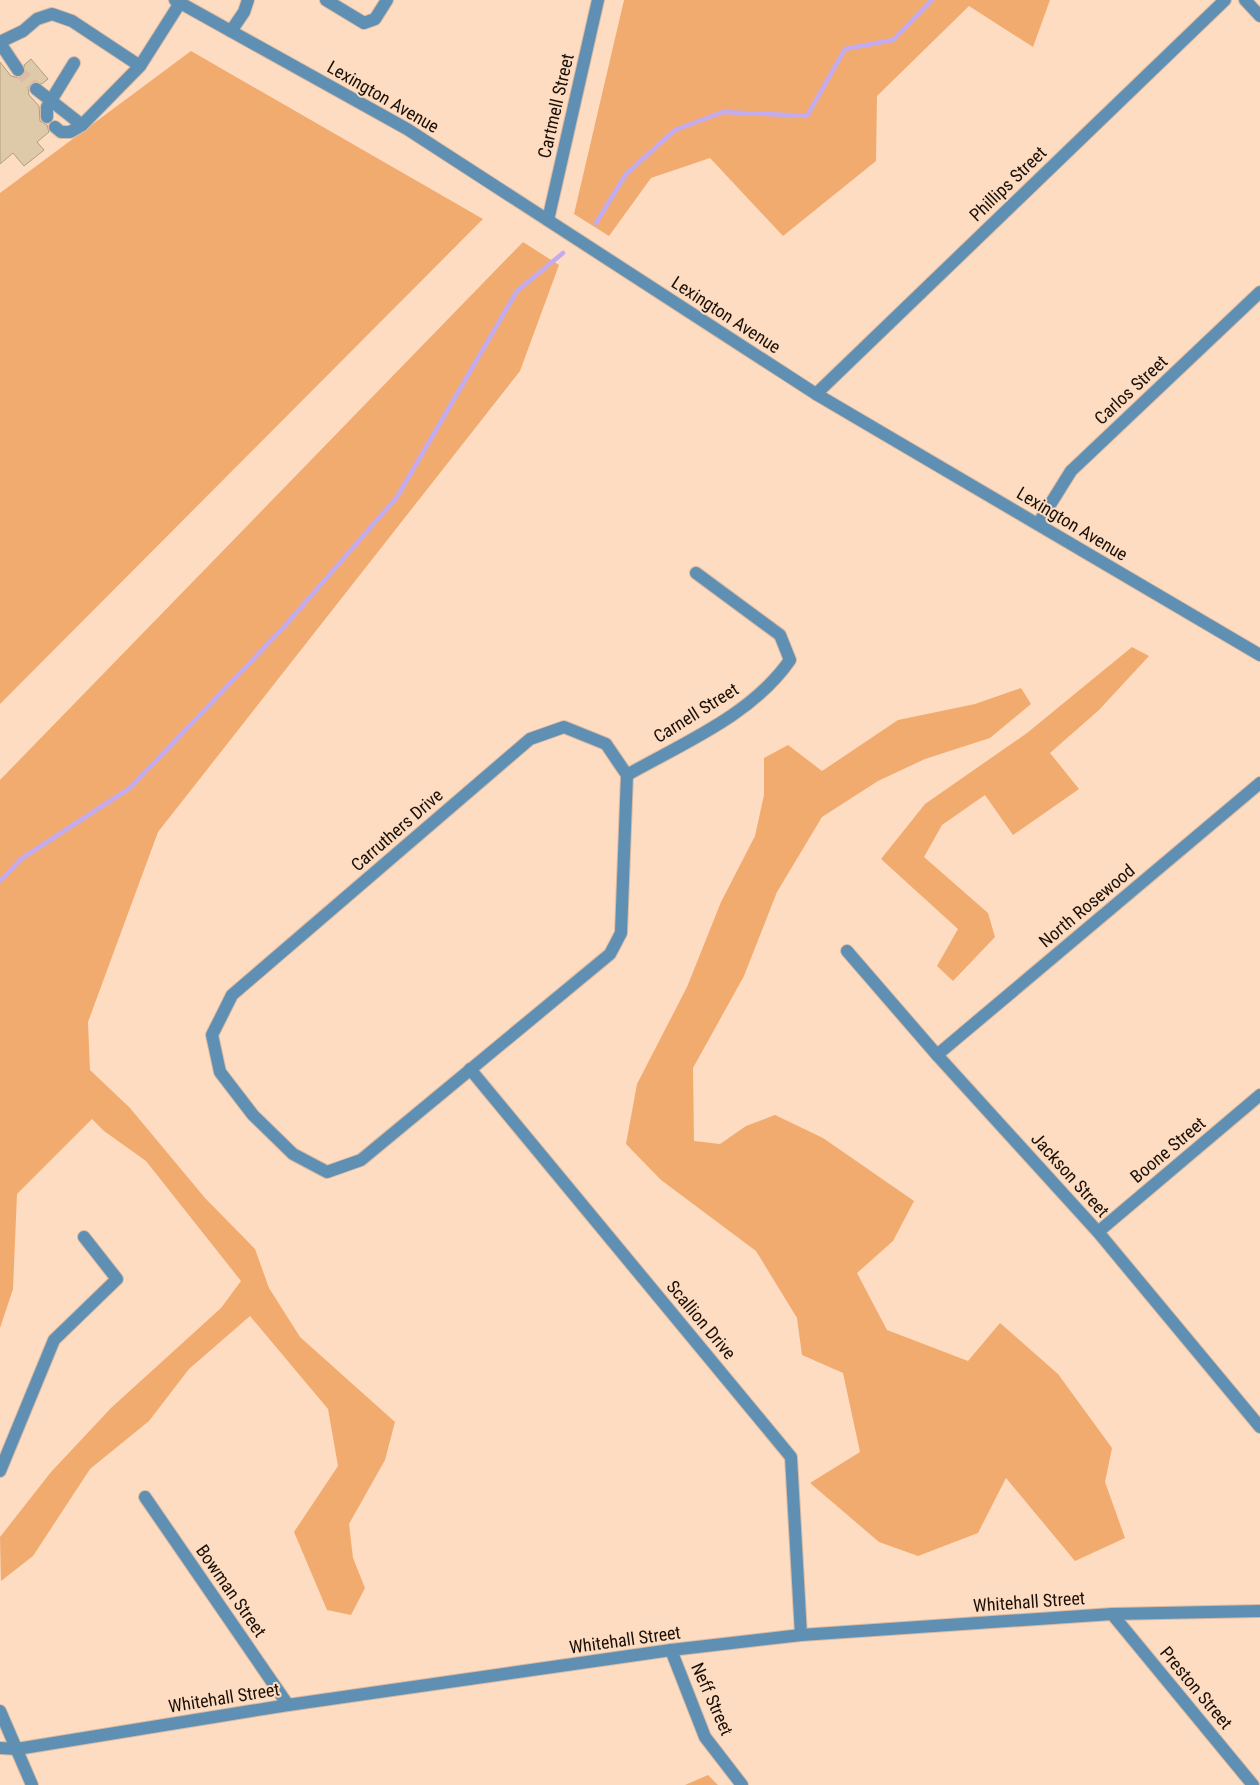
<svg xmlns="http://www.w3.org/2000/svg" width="1260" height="1785" viewBox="0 0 1260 1785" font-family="'Roboto Condensed',sans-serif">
  <rect width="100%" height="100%" fill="#fddcc2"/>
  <g fill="#f2ab6f">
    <path d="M624,0h426l-17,47 -64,-41 -92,90 -1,65 -93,75 -73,-78 -59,20 -42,58 -35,-22z"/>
    <path d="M191,51l292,168 -483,485v-511z"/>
    <path d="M523,242l36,23 -39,106 -362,461 -70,190 2,48 40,38 75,90 50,51 14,39 31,49 95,85 -10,38 -36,64 4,34 12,30 -14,27 -24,-5 -33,-78 44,-66 -10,-57 -78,-93 -61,53 -40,52 -59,48 -57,87 -32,25 -1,-44 51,-65 60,-64 110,-100 20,-27 -95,-120 -42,-30 -12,-12 -75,75 -4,95 -13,39v-548z"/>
    <path d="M1132,647l17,9 -50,54 -49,43 29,36 -66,46 -28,-40 -43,30 -18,32 64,56 7,24 -42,44 -16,-15 21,-37 -77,-70 44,-55 102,-71z"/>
    <path d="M1021,688l10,16 -41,34 -65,21 -47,22 -56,36 -45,75 -33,84 -51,92 1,73 26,3 26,-18 29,-11 48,23 91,63 -21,40 -36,32 30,57 81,31 32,-38 58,51 54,74 -7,34 20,56 -50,23 -69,-83 -28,55 -60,23 -39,-14 -69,-59 50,-31 -17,-79 -41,-18 -5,-37 -41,-67 -95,-71 -35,-36 11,-60 50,-97 34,-85 34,-66 9,-41v-37l24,-13 34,26 76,-51 77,-16z"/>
    <path d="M708,1775l10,10h-33z"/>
  </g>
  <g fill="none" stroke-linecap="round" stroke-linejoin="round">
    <g stroke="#c3abf0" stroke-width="4.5">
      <path d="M596,223l30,-49 49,-44 48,-18 84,4 38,-67 48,-9 39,-40"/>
      <path d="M0,881l21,-22 109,-71 153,-160 114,-131 120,-206 46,-38"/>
    </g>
  </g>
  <path fill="#decaa8" stroke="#b19e7e" d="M31,59l17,20 -6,5 -9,-2 -5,6 1,7 10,11 1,15 7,4 2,7 -12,10 7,8 -20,16 -11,-13 -13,11v-102l11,14 8,2 6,-4 -1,-9z"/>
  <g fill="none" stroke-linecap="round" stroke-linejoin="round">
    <path stroke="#dbbda6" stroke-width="12" stroke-dasharray="12 6" stroke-linecap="butt" d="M18,70l18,19"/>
    <defs>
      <g id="minor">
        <path d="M175,0l232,129 409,265 444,261"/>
        <path d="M326,0l38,23 11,-4 12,-19"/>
        <path d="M1245,0l15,16"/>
        <path d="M231,31l13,-19 4,-12"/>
        <path d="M0,42l23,-11 14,-12 15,-5 20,7 68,45"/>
        <path d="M0,43l18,27"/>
        <path d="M36,89l46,36 58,-59 40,-63"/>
        <path d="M47,117v-10l27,-44"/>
        <path d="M55,127l6,5h9l12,-7"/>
        <path d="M548,220l50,-220"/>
        <path d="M816,394l409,-394"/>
        <path d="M1038,524l33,-53 189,-179"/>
        <path d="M564,727l42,17 21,31 -6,158 -11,21 -249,206 -34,12 -34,-18 -40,-39 -33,-43 -8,-37 20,-40 298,-256z"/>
        <path d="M627,775c56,-32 125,-60 163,-115l-10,-25 -84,-62"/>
        <path d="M847,951l90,104 161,177 162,195"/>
        <path d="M937,1055l323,-272"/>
        <path d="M470,1069l321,388 10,178"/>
        <path d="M1098,1232l162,-137"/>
        <path d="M0,1471l54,-131 63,-61 -33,-42"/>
        <path d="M145,1497l143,208"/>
        <path d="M1112,1614l141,171"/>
        <path d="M671,1650l34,87 37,48"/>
        <path d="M0,1711l32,74"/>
        <path d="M0,1748l17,1 271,-44 383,-55 130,-15 311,-21 148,-3"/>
      </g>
    </defs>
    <use href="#minor" stroke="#d9bba4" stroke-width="14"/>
    <use href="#minor" stroke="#5f90b3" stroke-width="12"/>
  </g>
  <g text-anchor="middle" stroke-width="4" stroke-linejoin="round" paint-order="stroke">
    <g font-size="18" fill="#1b1007" stroke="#fddcc2">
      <text transform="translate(383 97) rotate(30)" y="6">Lexington Avenue</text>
      <text transform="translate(556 106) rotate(-77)" y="6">Cartmell Street</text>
      <text transform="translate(1008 184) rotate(-44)" y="6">Phillips Street</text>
      <text transform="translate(726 315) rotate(33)" y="6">Lexington Avenue</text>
      <text transform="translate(1131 390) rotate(-43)" y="6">Carlos Street</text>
      <text transform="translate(1072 524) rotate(31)" y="6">Lexington Avenue</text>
      <text transform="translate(696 713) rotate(-32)" y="6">Carnell Street</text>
      <text transform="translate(397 830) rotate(-41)" y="6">Carruthers Drive</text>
      <text transform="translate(1087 906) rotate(-40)" y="6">North Rosewood</text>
      <text transform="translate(1168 1150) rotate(-40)" y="6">Boone Street</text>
      <text transform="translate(1070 1175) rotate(48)" y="6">Jackson Street</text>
      <text transform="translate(701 1320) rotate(50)" y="6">Scallion Drive</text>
      <text transform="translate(231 1591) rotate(55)" y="6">Bowman Street</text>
      <text transform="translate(1029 1602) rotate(-4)" y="6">Whitehall Street</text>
      <text transform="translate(625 1640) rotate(-8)" y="6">Whitehall Street</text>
      <text transform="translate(1196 1688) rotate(50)" y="6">Preston Street</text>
      <text transform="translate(224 1698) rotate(-9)" y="6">Whitehall Street</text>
      <text transform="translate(712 1699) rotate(66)" y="6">Neff Street</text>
    </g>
  </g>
</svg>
